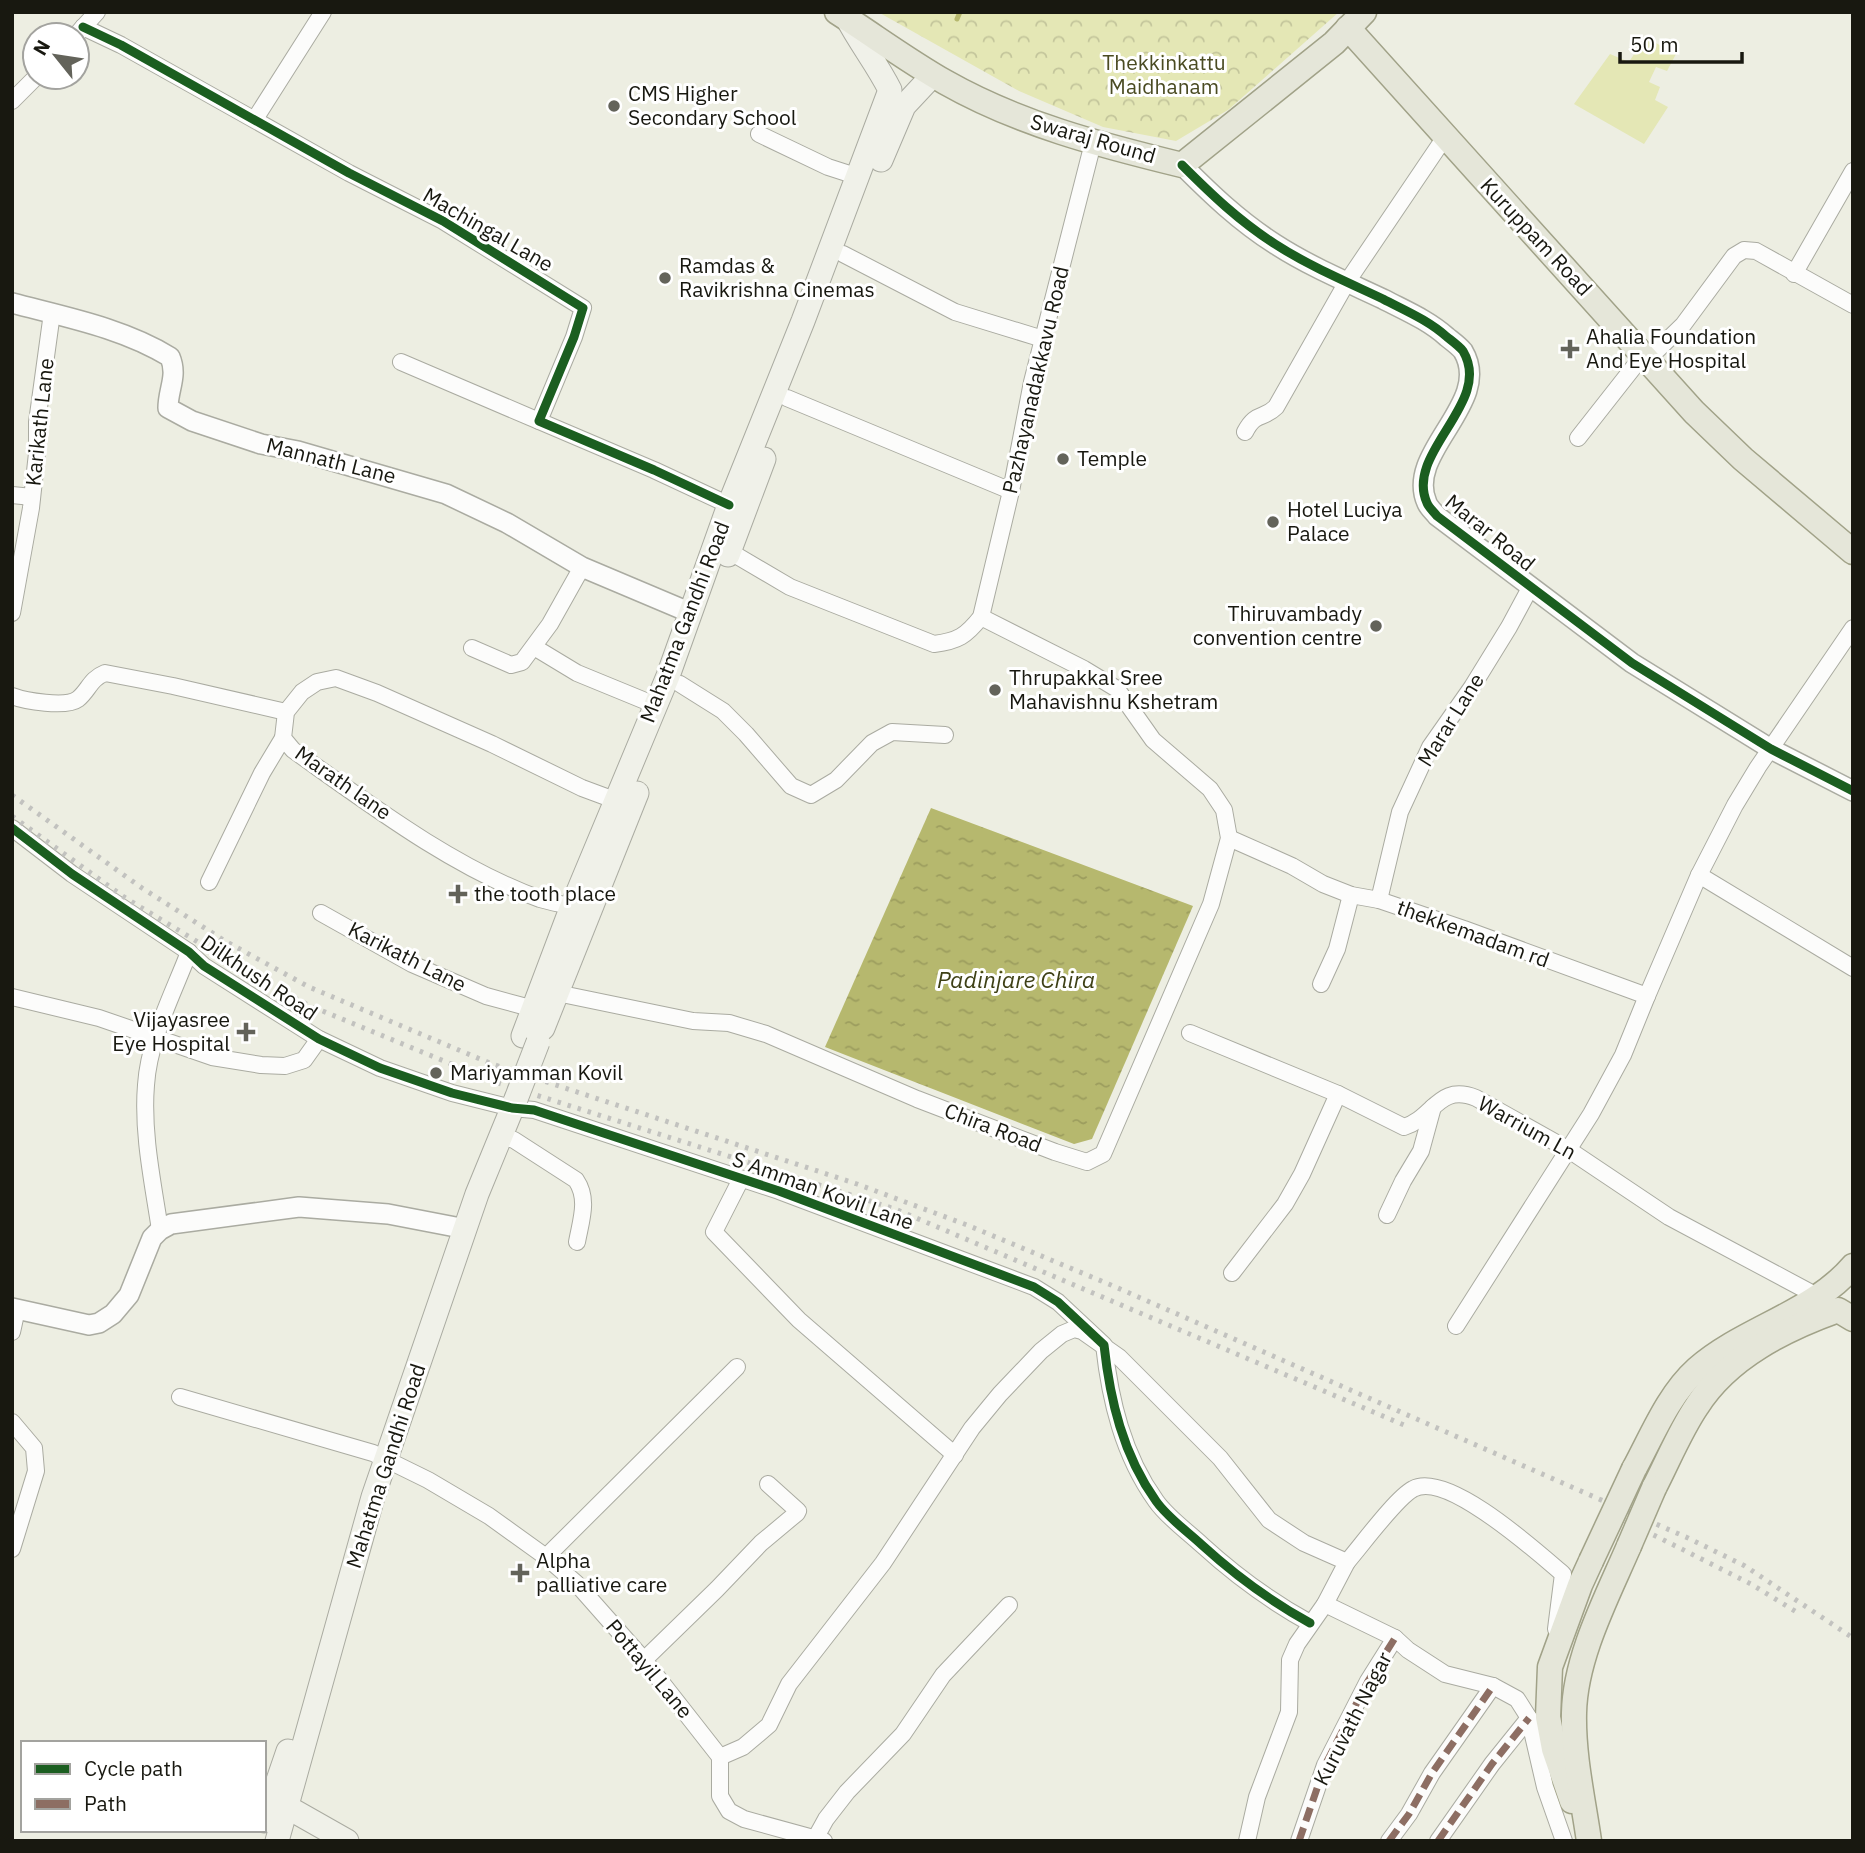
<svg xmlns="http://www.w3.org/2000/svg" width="1865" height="1853" viewBox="0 0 1865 1853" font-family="'IBM Plex Sans',sans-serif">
  <defs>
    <pattern id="park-crowns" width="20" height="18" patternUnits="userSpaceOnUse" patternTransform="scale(1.75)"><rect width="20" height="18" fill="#e4e7b5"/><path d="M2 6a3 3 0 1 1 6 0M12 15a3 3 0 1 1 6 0" fill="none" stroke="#c3c59b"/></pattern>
    <pattern id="water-ripples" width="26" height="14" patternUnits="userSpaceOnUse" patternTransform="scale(1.75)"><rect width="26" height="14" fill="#b6b86e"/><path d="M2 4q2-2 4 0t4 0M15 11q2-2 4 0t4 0" fill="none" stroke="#9c9d5e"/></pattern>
  </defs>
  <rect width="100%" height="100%" fill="#edeee2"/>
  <path fill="#e4e7b5" d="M1645,37l31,17 -9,17 -11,-4 -7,15 11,5 -5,13 13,7 -24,37 -70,-40 36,-50 19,8z"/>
  <path fill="url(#park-crowns)" d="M878,12h461l-111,98 -52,31 -73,-14 -84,-36z"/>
  <path fill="url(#water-ripples)" d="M931,808l262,98 -101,233 -18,5 -249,-97z"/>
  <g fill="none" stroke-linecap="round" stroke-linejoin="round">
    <path stroke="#b6b86e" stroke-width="5" d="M957,19l3,-7"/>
    <defs>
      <g id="minor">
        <path d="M83,27l38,18 228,128 94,48 140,87 -9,29 -35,84 115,49 75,35"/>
        <path d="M77,34l20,-22"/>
        <path d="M12,101l24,-24"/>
        <path d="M255,119l68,-107"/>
        <path d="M759,134l69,33 31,10"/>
        <path d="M843,254l112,58 88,27"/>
        <path d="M1794,274l59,-103"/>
        <path d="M1648,359l35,-34 51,-69 10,-6 12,1 97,54"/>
        <path d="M401,362l138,59"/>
        <path d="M787,398l224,93"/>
        <path d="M1245,432c11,-21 18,-12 31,-25l71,-125 98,-145"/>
        <path d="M1578,438l66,-84"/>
        <path d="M12,495l20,2"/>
        <path d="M722,547l68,40 144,57c24,-3 32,-8 47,-27l30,-126 21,-109 61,-239"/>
        <path d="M12,613l19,-105 6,-55v-31l15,-109"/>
        <path d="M534,647l43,26 78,32"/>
        <path d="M472,648l39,17 11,-3 28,-38 32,-57"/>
        <path d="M680,684l43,27 23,23 45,52 20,9 25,-15 36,-37 20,-11 53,3"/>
        <path d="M12,696c13,5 54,12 66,3 11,-9 12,-20 27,-26l68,13 113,26"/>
        <path d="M12,828l60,46 117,78 15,14 115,73 61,29 72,25 60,15 22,2 245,81 255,96 24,15 46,43c6,55 19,110 52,156 11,16 31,30 46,44 34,31 68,56 108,78"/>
        <path d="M1229,838l63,28 31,18 28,11 28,5 85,29 183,67 52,-121 36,-70 23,-38 95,-139"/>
        <path d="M1699,875l154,93"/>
        <path d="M209,882l53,-109 21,-35"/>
        <path d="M1379,900l21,-88 30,-65 42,-60 37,-60 21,-39"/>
        <path d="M581,909c-13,-4 -28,-6 -41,-10 -88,-32 -172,-96 -247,-149l-10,-12 3,-26 16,-20 15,-10 19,-4 41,15 115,51 90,44 35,13"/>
        <path d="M321,913l91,51 74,32 48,13"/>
        <path d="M1321,984l16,-35 14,-54"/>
        <path d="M557,993l136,28 36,2 37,11 151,65 138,53 32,10 16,-8 108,-250 18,-66 -5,-28 -14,-21 -57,-49 -36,-51 -33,-20 -103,-52"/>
        <path d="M12,997l87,21 113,39 49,8 24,1 19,-6 15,-21"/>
        <path d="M1190,1033l148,61 66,33c30,-9 34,-44 72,-29l93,52 100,67 148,79"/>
        <path d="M501,1136l13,4 62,40c13,19 5,40 1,62"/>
        <path d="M741,1179l-27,53 85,88 156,135"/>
        <path d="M1387,1215l16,-34 18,-30 12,-44"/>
        <path d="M160,1230c-7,-47 -18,-97 -14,-145 3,-46 27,-91 43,-133"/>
        <path d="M1232,1273l53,-69 17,-30 36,-80"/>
        <path d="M1456,1326l135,-212 32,-59 24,-59"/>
        <path d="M12,1332l5,-23"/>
        <path d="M180,1397l193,56 55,27 61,36 57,41 30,26 68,77 76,97v39l9,15 15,8 80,22"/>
        <path d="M12,1422l22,26 2,23 -24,78"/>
        <path d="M546,1557l191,-190"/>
        <path d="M1347,1562c14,-16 49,-64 66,-73 34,-19 124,63 150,85l-7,55"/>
        <path d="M1325,1604l70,34 13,12 37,24 48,12 24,13 12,19 16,69 19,54"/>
        <path d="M644,1660l73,-71 44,-46 36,-30 1,-2 -30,-27"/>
        <path d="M720,1757l23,-10 26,-22 20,-41 94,-121 89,-135 28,-34 41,-43 21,-17 12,-5 8,2 37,26 101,101 49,62 35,23 43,19 -22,42 -28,40 -7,16 -1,52 -32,85 -10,44"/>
        <path d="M815,1839l11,-20 21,-27 56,-58 40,-59 66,-70"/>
        <path d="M1299,1841l26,-76 43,-84 27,-43"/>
        <path d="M1389,1841l20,-27 23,-41 61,-87"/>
        <path d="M1438,1841l54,-77 37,-46"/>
      </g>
      <g id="tertiary">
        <path d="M1182,165c29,29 57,56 93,79 34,22 72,38 108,55 23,12 45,21 64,38 5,4 12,9 16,14 31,52 -59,101 -36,152 2,5 7,9 10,13l195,147 139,86 82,42"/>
        <path d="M12,303c53,14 111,25 158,54 8,19 -2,32 -2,51l24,13 69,23 37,7 148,43 61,29 75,44 109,46"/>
        <path d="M12,1308l77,17 10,-2 14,-9 16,-19 23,-57 8,-8 11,-6 128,-17 89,7 78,15"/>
      </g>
      <g id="secondary">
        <path d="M881,160l23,-54 29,-31"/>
        <path d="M728,555l36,-96"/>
        <path d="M543,1028l94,-235"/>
        <path d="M523,1036l49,-130 96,-230 61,-171 74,-184 87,-231c-13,-26 -30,-47 -43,-72"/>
        <path d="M273,1803l14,4 60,34"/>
        <path d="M264,1821l24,-70"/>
        <path d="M277,1841l96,-344 104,-303 39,-95"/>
      </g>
      <g id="primary">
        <path d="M837,12c36,23 71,49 108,70 74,42 155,63 237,83l152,-122 30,-31"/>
        <path d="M1348,28l346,384 49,47 110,93"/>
        <path d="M1634,1469c18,-33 34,-74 63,-100 47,-41 115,-55 156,-103"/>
        <path d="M1654,1488c14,-27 26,-57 43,-82 31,-49 88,-77 141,-96l15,9"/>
        <path d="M1572,1801l-18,-52 -6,-32 2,-50 30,-82 11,-24"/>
        <path d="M1589,1841c-6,-42 -16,-85 -15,-128 1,-56 33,-116 55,-167"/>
      </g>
    </defs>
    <use href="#minor" stroke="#aaaba1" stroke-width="18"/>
    <use href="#tertiary" stroke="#aaaba1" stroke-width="22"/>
    <use href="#secondary" stroke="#aaaba1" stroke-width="25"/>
    <use href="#primary" stroke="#a1a288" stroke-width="27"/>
    <use href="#minor" stroke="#fcfcfb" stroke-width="16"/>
    <use href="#tertiary" stroke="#fcfcfb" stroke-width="19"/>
    <use href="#secondary" stroke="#f0f1e9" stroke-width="23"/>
    <use href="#primary" stroke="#e5e6d9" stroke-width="24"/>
    <g stroke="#c2c2bf" stroke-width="5" stroke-dasharray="3.5 7" stroke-linecap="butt">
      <path d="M12,795l130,93 83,53 84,46 183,77 365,120 110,41 144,60 577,253 57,28 108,72"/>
      <path d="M12,816l112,81 128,78 56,30 187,77 400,127 509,216"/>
      <path d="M1616,1516l135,68 47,29"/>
    </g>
    <defs>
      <path id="secondary-bridge" d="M516,1099l22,-57"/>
      <g id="primary-bridge">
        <path d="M1629,1546l25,-58"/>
        <path d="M1591,1561l43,-92"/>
      </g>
    </defs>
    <use href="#secondary-bridge" stroke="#aaaba1" stroke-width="25" stroke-linecap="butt"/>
    <use href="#primary-bridge" stroke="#a1a288" stroke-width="27" stroke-linecap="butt"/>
    <use href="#secondary-bridge" stroke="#f0f1e9" stroke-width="23"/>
    <use href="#primary-bridge" stroke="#e5e6d9" stroke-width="24"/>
    <g stroke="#8d6e63" stroke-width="7" stroke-dasharray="14 7" stroke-linecap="butt">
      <path d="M1299,1841l26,-76 43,-84 27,-43"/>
      <path d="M1389,1841l20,-27 23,-41 61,-87"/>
      <path d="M1438,1841l54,-77 37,-46"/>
    </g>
    <defs>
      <g id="cycleway">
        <path d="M83,27l38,18 228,128 94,48 140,87 -9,29 -35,84 115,49 75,35"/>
        <path d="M1182,165c29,29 57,56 93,79 34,22 72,38 108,55 23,12 45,21 64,38 5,4 12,9 16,14 31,52 -59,101 -36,152 2,5 7,9 10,13l195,147 139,86 82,42"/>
        <path d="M12,828l60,46 117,78 15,14 115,73 61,29 72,25 60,15 22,2 245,81 255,96 24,15 46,43c6,55 19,110 52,156 11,16 31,30 46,44 34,31 68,56 108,78"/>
      </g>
    </defs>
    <use href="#cycleway" stroke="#fff" stroke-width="13"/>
    <use href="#cycleway" stroke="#1b5e20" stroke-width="9"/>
  </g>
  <g fill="#63635a" stroke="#fff" stroke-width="2.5">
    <circle cx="614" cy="106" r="7"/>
    <circle cx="665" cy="278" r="7"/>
    <path d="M1566.5 338.5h7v7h7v7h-7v7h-7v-7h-7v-7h7z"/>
    <circle cx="1063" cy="459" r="7"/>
    <circle cx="1273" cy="522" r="7"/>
    <circle cx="1376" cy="626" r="7"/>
    <circle cx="995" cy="690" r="7"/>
    <path d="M454.5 883.5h7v7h7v7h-7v7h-7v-7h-7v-7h7z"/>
    <path d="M242.5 1021.5h7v7h7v7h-7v7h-7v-7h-7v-7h7z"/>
    <circle cx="436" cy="1073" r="7"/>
    <path d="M516.5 1562.5h7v7h7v7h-7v7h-7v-7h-7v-7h7z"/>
  </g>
  <g text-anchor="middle" stroke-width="6" stroke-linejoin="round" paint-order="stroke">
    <g font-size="21" fill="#4a4b22" stroke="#fff">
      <text x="1164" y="70">Thekkinkattu<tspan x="1164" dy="24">Maidhanam</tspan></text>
    </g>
    <g font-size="21" fill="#181810" stroke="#fff" text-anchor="start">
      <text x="628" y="101">CMS Higher<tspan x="628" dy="24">Secondary School</tspan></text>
      <text x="679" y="273">Ramdas &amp;<tspan x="679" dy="24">Ravikrishna Cinemas</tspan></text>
      <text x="1586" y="344">Ahalia Foundation<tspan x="1586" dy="24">And Eye Hospital</tspan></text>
      <text x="1077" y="466">Temple</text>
      <text x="1287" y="517">Hotel Luciya<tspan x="1287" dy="24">Palace</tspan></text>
      <text x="1362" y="621" text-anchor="end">Thiruvambady<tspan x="1362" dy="24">convention centre</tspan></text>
      <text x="1009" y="685">Thrupakkal Sree<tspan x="1009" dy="24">Mahavishnu Kshetram</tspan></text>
      <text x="474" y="901">the tooth place</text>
      <text x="230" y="1027" text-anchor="end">Vijayasree<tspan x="230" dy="24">Eye Hospital</tspan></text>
      <text x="450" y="1080">Mariyamman Kovil</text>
      <text x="536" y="1568">Alpha<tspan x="536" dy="24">palliative care</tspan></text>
    </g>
    <g font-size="21" fill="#181810" stroke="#fff">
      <text transform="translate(1093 139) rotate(16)" y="7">Swaraj Round</text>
      <text transform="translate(488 230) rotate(30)" y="7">Machingal Lane</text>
      <text transform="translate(1536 237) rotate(47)" y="7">Kuruppam Road</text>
      <text transform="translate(1036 380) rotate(-77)" y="7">Pazhayanadakkavu Road</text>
      <text transform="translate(40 422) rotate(-84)" y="7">Karikath Lane</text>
      <text transform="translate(331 461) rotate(14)" y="7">Mannath Lane</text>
      <text transform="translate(1490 533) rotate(39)" y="7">Marar Road</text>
      <text transform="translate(685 622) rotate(-69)" y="7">Mahatma Gandhi Road</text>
      <text transform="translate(1451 720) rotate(-58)" y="7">Marar Lane</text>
      <text transform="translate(343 783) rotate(35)" y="7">Marath lane</text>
      <text transform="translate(1473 934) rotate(20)" y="7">thekkemadam rd</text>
      <text transform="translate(407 957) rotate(27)" y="7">Karikath Lane</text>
      <text transform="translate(259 978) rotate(34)" y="7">Dilkhush Road</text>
      <text transform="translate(993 1128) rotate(21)" y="7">Chira Road</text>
      <text transform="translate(1527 1128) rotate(29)" y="7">Warrium Ln</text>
      <text transform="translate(823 1191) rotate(20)" y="7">S Amman Kovil Lane</text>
      <text transform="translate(386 1466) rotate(-72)" y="7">Mahatma Gandhi Road</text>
      <text transform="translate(649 1669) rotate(50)" y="7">Pottayil Lane</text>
      <text transform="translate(1353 1719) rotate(-63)" y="7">Kuruvath Nagar</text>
    </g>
    <g font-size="23" font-style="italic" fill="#3e4016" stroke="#fff">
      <text x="1016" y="988">Padinjare Chira</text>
    </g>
  </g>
  <rect width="1865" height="1853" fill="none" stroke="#181810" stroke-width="28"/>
  <rect x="21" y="1741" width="245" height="91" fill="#ffffff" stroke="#a3a39f" stroke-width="2"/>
  <rect x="35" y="1764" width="35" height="10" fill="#1b5e20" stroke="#a3a39f" stroke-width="2"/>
  <text x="84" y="1776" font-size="21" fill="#181810">Cycle path</text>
  <rect x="35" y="1799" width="35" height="10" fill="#8d6e63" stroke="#a3a39f" stroke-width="2"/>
  <text x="84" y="1811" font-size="21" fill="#181810">Path</text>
  <g transform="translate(56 56) rotate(300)"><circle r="33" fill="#ffffff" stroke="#a3a39f" stroke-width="2"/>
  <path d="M0-5L12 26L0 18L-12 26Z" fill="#63635a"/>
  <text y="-10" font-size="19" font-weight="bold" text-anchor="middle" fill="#181810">N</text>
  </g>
  <path d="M1620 52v10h122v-10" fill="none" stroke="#181810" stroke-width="3.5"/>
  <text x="1630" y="52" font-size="21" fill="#181810" stroke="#ffffff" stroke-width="5" paint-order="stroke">50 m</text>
</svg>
